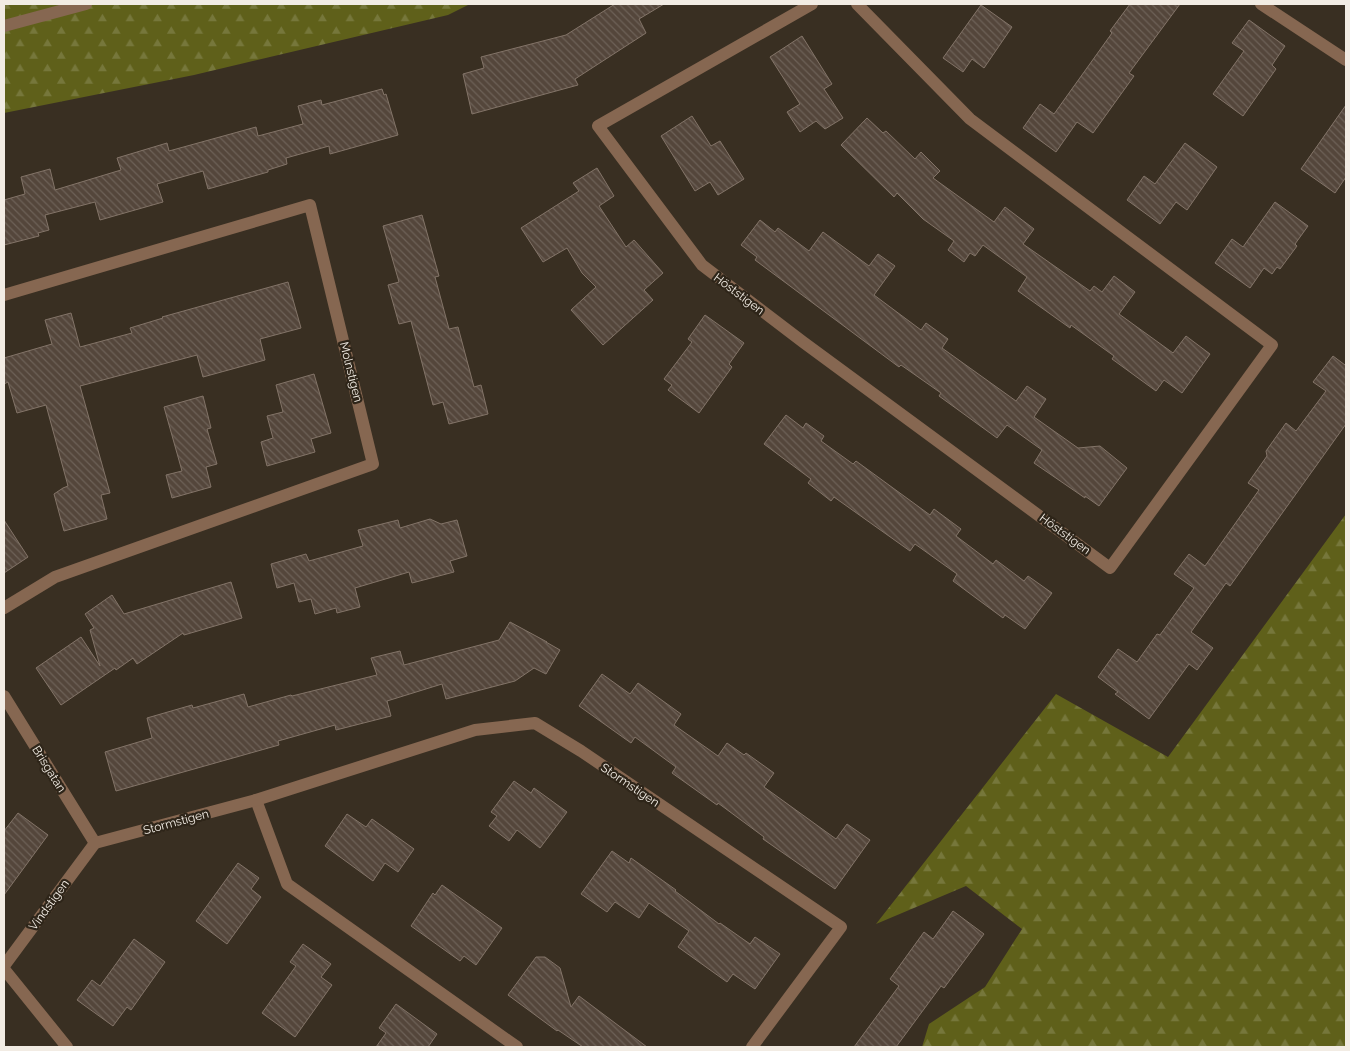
<svg xmlns="http://www.w3.org/2000/svg" width="1350" height="1051" viewBox="0 0 1350 1051" font-family="Raleway,sans-serif">
  <defs>
    <pattern id="forest-firs" width="22" height="20" patternUnits="userSpaceOnUse" patternTransform="scale(1.25)"><rect width="22" height="20" fill="#5f601a"/><path d="M5 1l3.5 6h-7zM16 11l3.5 6h-7z" fill="#76773b"/></pattern>
    <pattern id="building-back-hatch" width="6" height="6" patternUnits="userSpaceOnUse" patternTransform="scale(1.25)"><rect width="6" height="6" fill="#54463b"/><path d="M-1 5l2 2M0 0l6 6M5-1l2 2" fill="none" stroke="#6d6157"/></pattern>
  </defs>
  <rect width="100%" height="100%" fill="#392f22"/>
  <g fill="url(#forest-firs)">
    <path d="M4,4h466l-22,11 -254,60 -190,38z"/>
    <path d="M1346,514v533h-424l7,-23 56,-37 37,-58 -56,-43 -90,38 180,-230 112,63z"/>
  </g>
  <g fill="url(#building-back-hatch)" stroke="#837468">
    <path d="M615,4h49l-25,15 7,14 -71,46 3,6 -106,29 -9,-40 21,-6 -3,-11 85,-22z"/>
    <path d="M1130,4h50l-51,69 5,3 -41,57 -16,-11 -21,30 -33,-24 17,-24 14,10 58,-81 -2,-2z"/>
    <path d="M981,5l31,22 -28,41 -12,-9 -9,13 -20,-14z"/>
    <path d="M1249,20l36,26 -13,19 4,4 -33,47 -30,-22 31,-43 -12,-8z"/>
    <path d="M802,36l30,48 -8,5 19,29 -18,11 -9,-8 -16,11 -13,-20 13,-8 -30,-47z"/>
    <path d="M382,89l2,6 2,-1 12,41 -68,19 -1,-8 -43,12 1,6 -19,6v2l-60,17 -5,-18 -46,13 6,18 -63,18 -5,-18 -50,13 4,15 -11,3 1,3 -35,9v-45l21,-6 -4,-17 29,-8 5,21 66,-20 -4,-12 50,-15 2,8 87,-24 2,9 45,-12 -5,-18 23,-6 1,5z"/>
    <path d="M1346,105v72l-11,16 -34,-24z"/>
    <path d="M692,116l19,30 9,-5 24,38 -26,16 -8,-13 -15,9 -34,-55z"/>
    <path d="M867,118l16,15 3,-2 29,28 6,-7 19,19 -7,7 61,44 11,-15 29,22 -11,15 67,47 4,-5 8,6 12,-16 21,16 -16,22 54,39 13,-17 24,18 -28,39 -18,-13 -8,11 -44,-32 2,-3 -43,-31 -1,3 -52,-37 9,-14 -44,-32 -8,11 -5,-3 -6,9 -16,-12 6,-9 -31,-22 -26,-26 -3,4 -53,-52z"/>
    <path d="M1185,143l32,24 -30,43 -11,-8 -16,22 -33,-24 17,-24 11,8z"/>
    <path d="M597,168l17,28 -15,10 27,41 8,-7 29,33 -19,17 9,10 -50,45 -32,-35 25,-23 -14,-14 -15,-25 -24,14 -22,-34 58,-37 -6,-8z"/>
    <path d="M1275,202l33,24 -13,18 2,2 -17,23 -3,-2 -5,7 -8,-6 -14,20 -35,-25 17,-24 11,8z"/>
    <path d="M422,215l17,61 -4,1 14,52 9,-2 16,60 7,-2 7,29 -39,10 -6,-22 -10,3 -22,-84 -12,3 -11,-39 11,-3 -16,-56z"/>
    <path d="M760,220l15,12 3,-4 31,23 14,-19 46,34 9,-12 17,12 -21,29 47,35 5,-7 22,16 -6,9 74,53 11,-15 19,13 -12,18 44,31 22,-2 27,22 -28,38 -14,-10v2l-51,-35 8,-13 -35,-25 -10,13 -58,-42 2,-3 -40,-28 -2,2 -144,-107 2,-3 -16,-12z"/>
    <path d="M288,282l13,46 -41,11 5,21 -62,17 -6,-22 -117,31 30,107 -9,2 6,24 -43,12 -10,-37 9,-6 5,-2 -22,-81 -29,8 -9,-31 -4,2v-26l48,-14 -7,-24 26,-7 9,34 52,-14 -2,-5 33,-10 -1,-1z"/>
    <path d="M705,315l39,28 -15,21 3,3 -33,46 -31,-23 4,-5 -8,-6 28,-37 -4,-3z"/>
    <path d="M1333,356l12,9 1,-2v61l-116,162 -4,-3 -35,49 22,16 -16,22 -8,-6 -40,55 -34,-25 3,-2 -20,-15 20,-28 19,13 20,-28 3,1 34,-47 -20,-14 15,-20 16,12 54,-76 -11,-7 19,-27 -1,-5 20,-28 10,8 30,-40 -13,-9z"/>
    <path d="M314,374l17,59 -20,6 4,13 -48,14 -6,-24 12,-4 -6,-22 16,-4 -7,-27z"/>
    <path d="M203,396l8,32 -4,1 10,35 -11,3 5,20 -39,11 -6,-23 16,-4 -18,-64z"/>
    <path d="M786,415l17,13 3,-5 18,13 -3,5 32,23 3,-3 74,54 4,-6 27,20 -5,7 37,28 3,-4 28,21 4,-5 24,17 -27,36 -20,-14 -2,3 -50,-37 4,-7 -42,-30 -5,7 -76,-54 -3,4 -23,-18 3,-4 -47,-35z"/>
    <path d="M430,519l11,5 16,-4 10,36 -17,5 4,11 -42,11 -3,-11 -54,16 5,19 -23,6 -1,-5 -21,6 -4,-15 -12,3 -5,-19 -17,5 -6,-24 35,-10 3,7 54,-15 -5,-16 40,-10 2,8z"/>
    <path d="M4,520l24,37 -24,16z"/>
    <path d="M231,582l11,36 -58,17 -1,-2 -46,31 -4,-6 -17,12 -1,-2 -54,37 -25,-37 45,-31 19,29 -10,-36 4,-2 -9,-14 27,-19 12,19z"/>
    <path d="M510,622l37,20h-1l14,8 -14,24 -12,-6 -19,13 -69,18 -4,-15 -55,17 4,15 -55,14 -1,-5 -57,16 1,4 -163,46 -11,-39 47,-14 -5,-20 45,-13 1,3 51,-14 4,13 43,-12 1,1 85,-21 -6,-17 29,-7 4,14 95,-25z"/>
    <path d="M602,674l28,20 8,-11 43,31 -7,11 44,31 9,-13 17,12 2,-2 28,20 -10,14 72,52 11,-15 23,16 -35,49 -72,-50 1,-2 -46,-34 -1,2 -45,-32 4,-6 -41,-30 -4,6 -52,-37z"/>
    <path d="M514,781l17,12 3,-5 33,24 -27,36 -23,-18 -8,11 -20,-15 8,-10 -6,-4z"/>
    <path d="M18,813l30,22 -44,60v-64z"/>
    <path d="M347,814l19,13 6,-8 42,30 -16,23 -13,-9 -12,18 -48,-35z"/>
    <path d="M612,851l17,12 2,-5 45,32 -1,1 44,33 1,-1 30,21 5,-7 25,17 -25,35 -22,-15 -6,8 -49,-35 11,-16 -40,-28 -10,15 -24,-16 -8,10 -26,-18z"/>
    <path d="M238,863l21,15 -8,11 10,8 -34,47 -31,-23z"/>
    <path d="M442,885l60,43 -26,37 -12,-9 -4,5 -49,-35 22,-33 2,2z"/>
    <path d="M953,911l31,23 -40,54 -3,-2 -45,61h-42l45,-61 -9,-7 34,-47 9,7z"/>
    <path d="M134,939l31,23 -34,48 -4,-3 -14,19 -36,-26 15,-20 8,6z"/>
    <path d="M303,944l28,20 -10,13 11,8 -37,52 -33,-24 34,-47 -6,-4z"/>
    <path d="M536,957h9l15,11 11,39 8,-11 68,51h-64l-25,-17 -1,1 -49,-36z"/>
    <path d="M396,1004l41,30 -9,13h-52l10,-14 -7,-5z"/>
  </g>
  <g fill="none" stroke-linecap="round" stroke-linejoin="round">
    <g stroke="#866751" stroke-width="12">
      <path d="M812,4l-214,122 104,139 101,77 307,226 162,-223 -302,-226 -113,-115"/>
      <path d="M1261,4l85,56"/>
      <path d="M4,26l82,-22"/>
      <path d="M4,295l306,-90 63,259 -318,113 -51,31"/>
      <path d="M4,696l91,147"/>
      <path d="M256,800l31,84 230,163"/>
      <path d="M95,843l161,-43 219,-70 60,-7 46,28 260,176 -89,120"/>
      <path d="M4,966l91,-123"/>
      <path d="M4,969l63,78"/>
    </g>
  </g>
  <g text-anchor="middle" stroke-width="4.5" stroke-linejoin="round" paint-order="stroke">
    <g font-size="12" fill="#f2ece4" stroke="#2e2519">
      <text transform="translate(739 294) rotate(37)" y="4">Höststigen</text>
      <text transform="translate(351 372) rotate(76)" y="4">Molnstigen</text>
      <text transform="translate(1065 534) rotate(36)" y="4">Höststigen</text>
      <text transform="translate(49 769) rotate(58)" y="4">Brisgatan</text>
      <text transform="translate(630 785) rotate(34)" y="4">Stormstigen</text>
      <text transform="translate(176 822) rotate(-15)" y="4">Stormstigen</text>
      <text transform="translate(49 905) rotate(-54)" y="4">Vindstigen</text>
    </g>
  </g>
  <rect width="1350" height="1051" fill="none" stroke="#f2ece4" stroke-width="10"/>
</svg>
